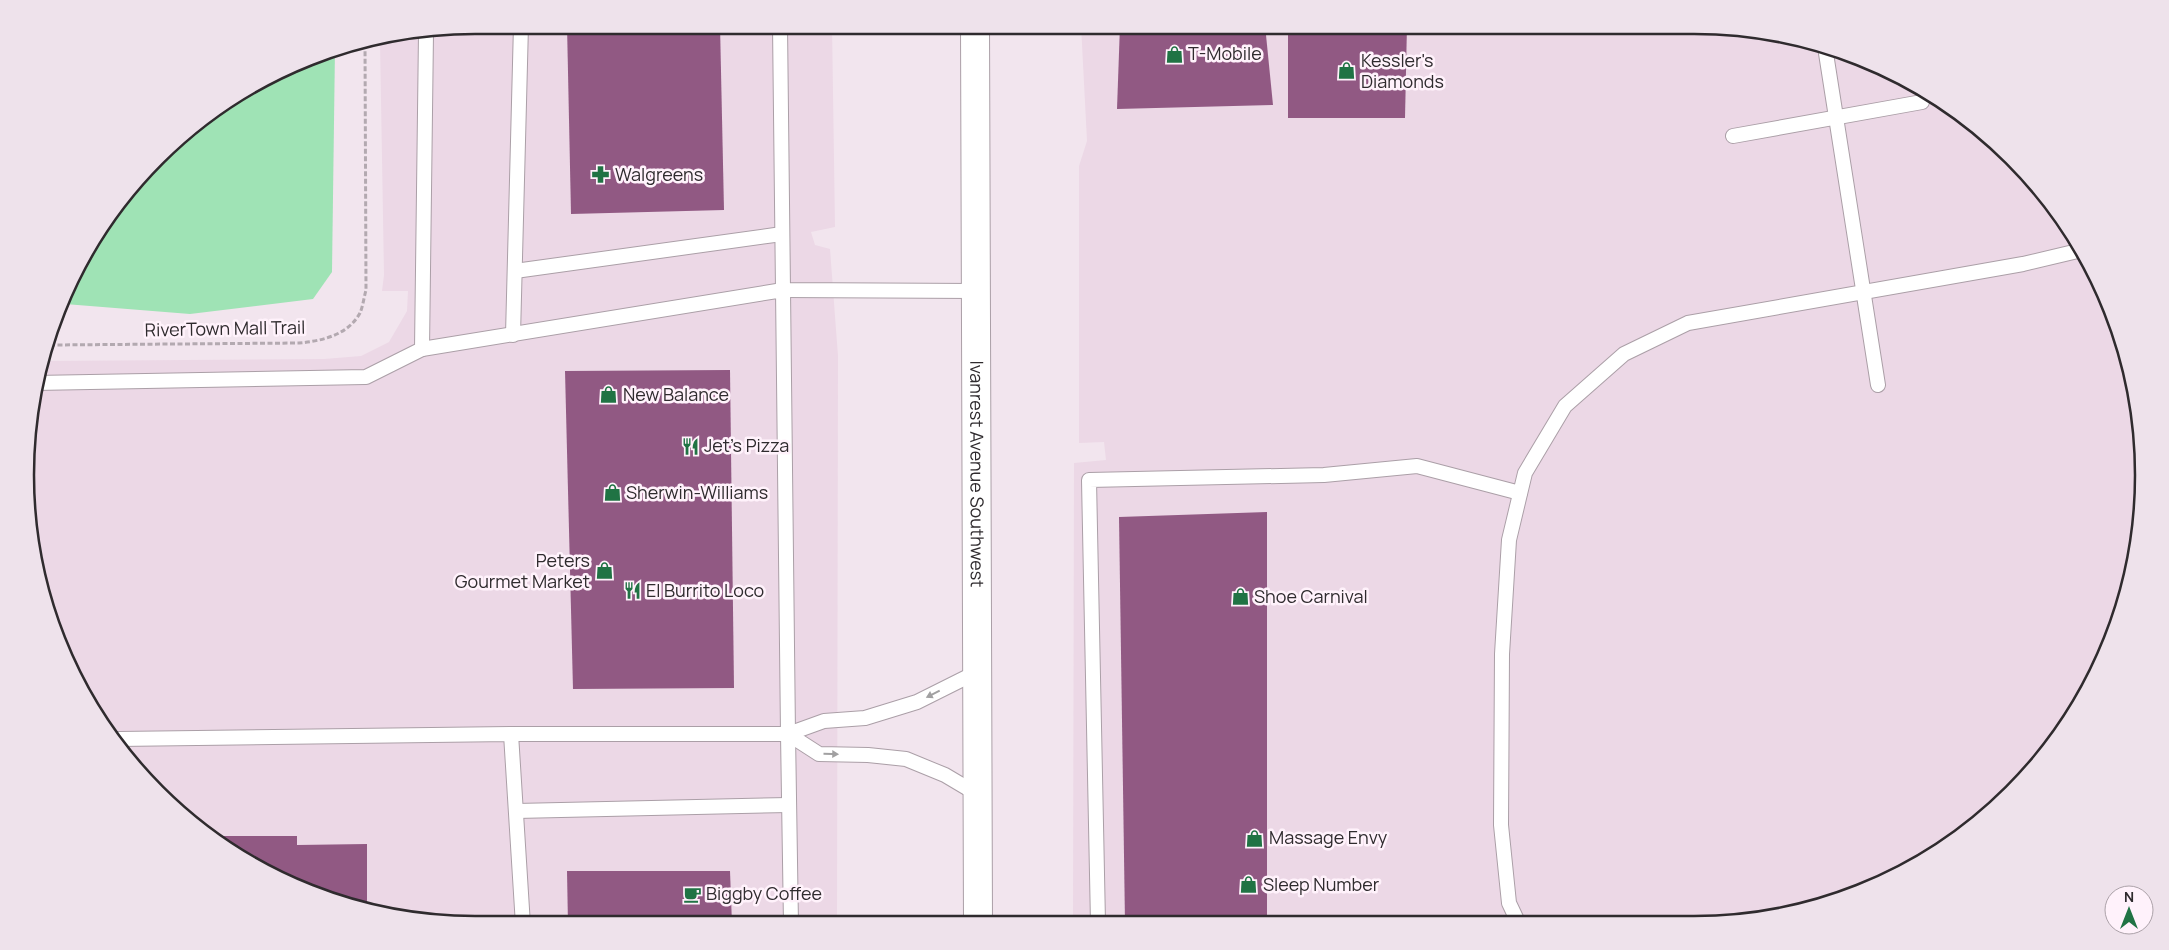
<svg xmlns="http://www.w3.org/2000/svg" width="2169" height="950" viewBox="0 0 2169 950" font-family="Manrope,sans-serif">
  <rect width="100%" height="100%" fill="#f2e5ee"/>
  <g fill="#ecd8e6">
    <path d="M475,25h357l3,202 -24,5 4,13 15,4 8,107 -1,568 -362,1 -145,-24 -80,-36 -71,-51 -94,-114 -36,-80 -20,-86 5,-146 9,-27 281,-2 37,-3 28,-14 18,-31 1,-20h-26l2,-16 -4,-234z"/>
    <path d="M1081,25h613l145,24 80,36 72,52 60,64 47,75 31,83 14,87 -3,88 -20,86 -69,129 -83,83 -102,59 -113,30 -680,2 1,-460 32,-3 -2,-18 -25,1v-277l8,-25z"/>
  </g>
  <path fill="#9fe3b5" d="M335,48l-3,224 -19,27 -123,15 -125,-10 20,-54 94,-114 71,-51z"/>
  <g fill="#915983">
    <path d="M567,25h153l4,185 -153,4z"/>
    <path d="M1120,25h145l8,80 -156,4z"/>
    <path d="M1288,25h119l-2,93h-117z"/>
    <path d="M730,370l4,318 -161,1 -8,-318z"/>
    <path d="M1267,512v411h-142l-6,-406z"/>
    <path d="M210,836h87v9l70,-1v63l-37,-6 -80,-36z"/>
    <path d="M567,871h163l2,53 -164,1z"/>
  </g>
  <g fill="none" stroke-linecap="round" stroke-linejoin="round">
    <defs>
      <g id="service">
        <path d="M780,25l3,265 193,1"/>
        <path d="M1825,47l53,338"/>
        <path d="M1733,136l189,-34"/>
        <path d="M515,271l267,-37"/>
        <path d="M513,335l8,-310"/>
        <path d="M422,349l361,-59 5,444"/>
        <path d="M35,383l331,-6 56,-28 4,-316"/>
        <path d="M511,734h277l3,190"/>
        <path d="M788,734l31,20 49,1 38,4 39,16 32,19"/>
        <path d="M788,734l36,-13 41,-3 52,-16 60,-30"/>
        <path d="M118,739l393,-5 12,191"/>
        <path d="M516,811l273,-6"/>
        <path d="M1518,922l-9,-19 -8,-78 1,-171 7,-114 16,-67 40,-67 59,-52 64,-31 335,-59 59,-14"/>
        <path d="M1098,923l-9,-443 235,-5 93,-9 103,27"/>
      </g>
      <g id="tertiary">
        <path id="s1" d="M975,25l3,898"/>
      </g>
    </defs>
    <use href="#service" stroke="#ab9fa7" stroke-width="16"/>
    <use href="#tertiary" stroke="#ab9fa7" stroke-width="30"/>
    <path stroke="#b3a9b0" stroke-width="3" stroke-dasharray="5 2.5" stroke-linecap="butt" d="M50,345l249,-2c23,-2 49,-8 61,-30 3,-7 4,-16 6,-23l-1,-247"/>
    <use href="#service" stroke="#fff" stroke-width="14"/>
    <use href="#tertiary" stroke="#fff" stroke-width="28"/>
  </g>
  <defs><path id="oneway-solid" d="M-6-.8H1V-3.2L6.5 0L1 3.2V.8H-6Z" transform="scale(1.25)"/></defs>
  <g fill="#a1a0a1">
    <use href="#oneway-solid" transform="translate(933 694) rotate(153)"/>
    <use href="#oneway-solid" transform="translate(831 754) rotate(1)"/>
  </g>
  <defs>
    <symbol id="shop-bare" viewBox="-9 -9 18 18"><path d="M-5-2.5h2.3a2.7 3.5 0 0 1 5.4 0H5L5.5 6h-11ZM-1.5-2.5h3a1.5 2.3 0 0 0-3 0Z" fill="#207344" stroke="#fff2fb" stroke-width="2.5" paint-order="stroke"/></symbol>
    <symbol id="pharmacy-bare" viewBox="-9 -9 18 18"><path d="M-2-6h4v4h4v4h-4v4h-4v-4h-4v-4h4Z" fill="#207344" stroke="#fff2fb" stroke-width="2.5" paint-order="stroke"/></symbol>
    <symbol id="restaurant-bare" viewBox="-9 -9 18 18"><path d="M-5-6h1v4h1v-4h1v4h1v-4h1v5L-1.5 .5V6h-2V.5L-5-1ZM5-6V6H3V1.5H1.5Q1.5-4 5-6Z" fill="#207344" stroke="#fff2fb" stroke-width="2.5" paint-order="stroke"/></symbol>
    <symbol id="cafe-bare" viewBox="-9 -9 18 18"><path d="M-5.5-4.5H6V0H3Q3 3.5 0 3.5H-2.5Q-5.5 3.5-5.5 0ZM3-3.2v2h1.7v-2ZM-6 4.5H4V6H-6Z" fill="#207344" stroke="#fff2fb" stroke-width="2.5" paint-order="stroke"/></symbol>
  </defs>
  <g fill-rule="evenodd">
    <use href="#shop-bare" x="1162" y="42" width="25" height="25"/>
    <use href="#shop-bare" x="1334" y="58" width="25" height="25"/>
    <use href="#pharmacy-bare" x="588" y="162" width="25" height="25"/>
    <use href="#shop-bare" x="596" y="382" width="25" height="25"/>
    <use href="#restaurant-bare" x="678" y="434" width="25" height="25"/>
    <use href="#shop-bare" x="600" y="480" width="25" height="25"/>
    <use href="#shop-bare" x="592" y="558" width="25" height="25"/>
    <use href="#restaurant-bare" x="620" y="578" width="25" height="25"/>
    <use href="#shop-bare" x="1228" y="584" width="25" height="25"/>
    <use href="#shop-bare" x="1242" y="826" width="25" height="25"/>
    <use href="#shop-bare" x="1236" y="872" width="25" height="25"/>
    <use href="#cafe-bare" x="680" y="882" width="25" height="25"/>
  </g>
  <g text-anchor="middle" stroke-width="5" stroke-linejoin="round" paint-order="stroke">
    <g font-size="18" fill="#2f2b2e" stroke="#fff2fb" text-anchor="start">
      <text x="1188" y="60">T-Mobile</text>
      <text x="1361" y="67">Kessler's<tspan x="1361" dy="21">Diamonds</tspan></text>
      <text x="615" y="181">Walgreens</text>
      <text x="623" y="401">New Balance</text>
      <text x="704" y="452">Jet's Pizza</text>
      <text x="626" y="499">Sherwin-Williams</text>
      <text x="590" y="567" text-anchor="end">Peters<tspan x="590" dy="21">Gourmet Market</tspan></text>
      <text x="646" y="597">El Burrito Loco</text>
      <text x="1254" y="603">Shoe Carnival</text>
      <text x="1269" y="844">Massage Envy</text>
      <text x="1263" y="891">Sleep Number</text>
      <text x="706" y="900">Biggby Coffee</text>
    </g>
    <g font-size="18" fill="#2f2b2e" stroke="#fff2fb">
      <text transform="translate(225 329) rotate(-1)" y="6">RiverTown Mall Trail</text>
      <text dy="6" stroke="none"><textPath href="#s1" startOffset="449">Ivanrest Avenue Southwest</textPath></text>
    </g>
  </g>
  <path d="M0 0H2169V950H0ZM475 34H1694A441 441 0 0 1 2135 475V475A441 441 0 0 1 1694 916H475A441 441 0 0 1 34 475V475A441 441 0 0 1 475 34Z" fill="#eee2eb" fill-rule="evenodd"/>
  <path fill="none" stroke="#2f2b2e" stroke-width="2.5" d="M475 34H1694A441 441 0 0 1 2135 475V475A441 441 0 0 1 1694 916H475A441 441 0 0 1 34 475V475A441 441 0 0 1 475 34Z"/>
  <g transform="translate(2129 910)"><circle r="24" fill="#fff2fb" stroke="#aca2a9"/>
  <path d="M0-4L9 19L0 12L-9 19Z" fill="#207344"/>
  <text y="-8" font-size="14" font-weight="bold" text-anchor="middle" fill="#2f2b2e">N</text>
  </g>
</svg>
